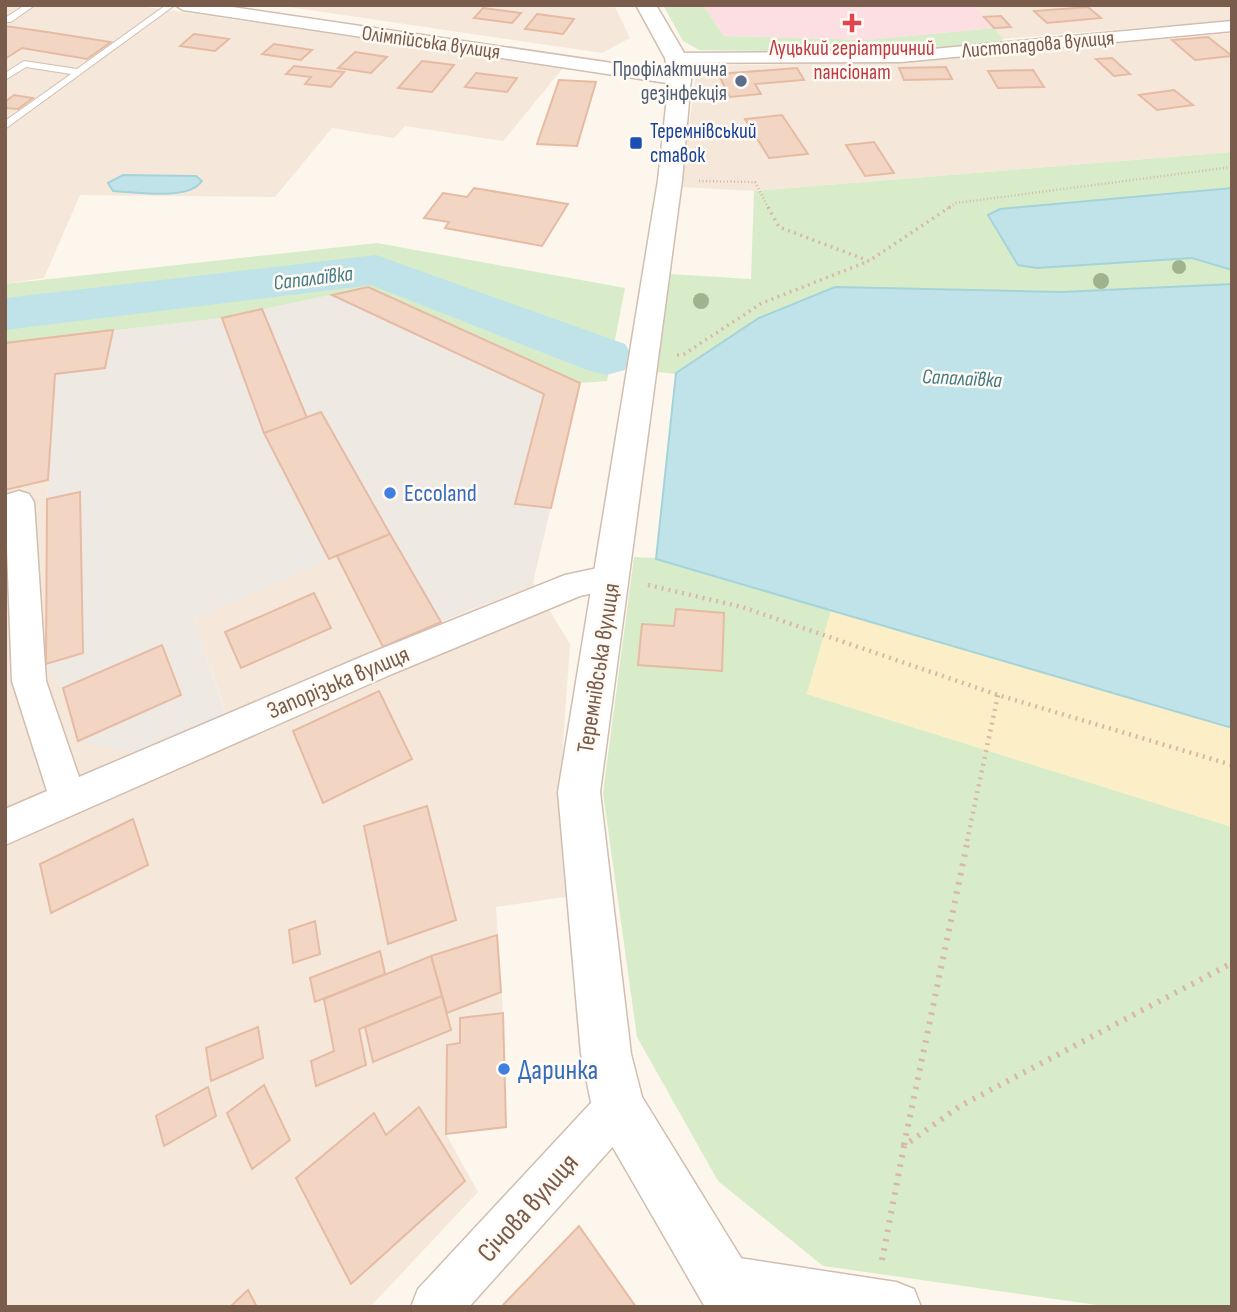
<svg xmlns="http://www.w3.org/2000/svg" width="1237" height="1312" viewBox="0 0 1237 1312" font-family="'Sofia Sans Condensed',sans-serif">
  <rect width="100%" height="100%" fill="#fdf6ec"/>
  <g fill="#f5e8da">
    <path d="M5,5h129l429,63 -60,73 -98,-15 -11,12 -62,-10 -57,69 -195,-2 -36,83 -39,6z"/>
    <path d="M275,5h339l16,33 -28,15z"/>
    <path d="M974,5h258v15l-229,19z"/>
    <path d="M1232,33v119l-478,39 -73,-4 16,-121 206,-4z"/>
    <path d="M48,480l-2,183 17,25 15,53 148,-28 -32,-94 143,-63 47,91 149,-64 37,61 -10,145 11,107 -75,11 7,106 -43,5v25l-13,2 -1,89 32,58 -108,115h-365v-817z"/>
  </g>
  <path fill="#efe9e4" d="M368,287l212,96 -47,200 -150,64 -47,-90 -142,62 32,95 -92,39 -56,-12 -15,-53 -17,-24 2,-184 -43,10v-147l217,-25z"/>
  <path fill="#fbdfe3" d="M703,5h271l20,23 -127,12 -143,-4z"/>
  <g fill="#d8ecc9">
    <path d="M663,5h40l21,31 143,4 127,-12 9,11 -4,5 -112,9 -188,-3 -16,-9z"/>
    <path d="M1232,152v36l-232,21 -12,7 49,52 155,-10 40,12v36l-401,305 -24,83 425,133v480h-121l-288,-41 -105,-85 -81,-144 -34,-244 31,-236 22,1 20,-184 -19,-2 13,-98 81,5 3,-88z"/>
    <path d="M377,243l248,45 -18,93 -27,2 -212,-96 -146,31 -217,25v-59z"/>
  </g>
  <path fill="#fcefc7" d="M831,611l401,117v99l-425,-133z"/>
  <g fill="#bfe3e8" stroke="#a5d3da" stroke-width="2">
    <path d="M123,175l73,1 6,5c-13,20 -67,11 -89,10l-5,-8z"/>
    <path d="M1232,188v82l-40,-12 -155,10 -19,-3 -30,-50 12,-6z"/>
    <path d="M1232,284v444l-576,-169 20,-186 83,-55 76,-31 227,5z"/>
  </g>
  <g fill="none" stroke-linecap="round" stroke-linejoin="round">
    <path fill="#bfe3e8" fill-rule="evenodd" d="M376,255l249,89 8,13 -8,13 -19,5 -19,-5 -216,-85 -366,45v-32z"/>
  </g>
  <g fill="#f3d5c3" stroke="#e6bba3" stroke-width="2">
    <path d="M1088,7l13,11 -54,5 -13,-12z"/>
    <path d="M483,8l38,5 -9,10 -38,-5z"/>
    <path d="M537,14l37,5 -11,15 -38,-5z"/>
    <path d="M1001,16l10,11 -17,1 -10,-11z"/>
    <path d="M5,26l42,6 64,10 -24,17 -65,-11 -17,11z"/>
    <path d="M194,34l35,5 -14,12 -35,-5z"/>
    <path d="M1208,37l24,19 -37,4 -23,-20z"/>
    <path d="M274,44l38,6 -11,10 -39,-6z"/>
    <path d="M355,52l32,5 -16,16 -33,-5z"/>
    <path d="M1112,58l18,16 -16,2 -18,-17z"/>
    <path d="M422,61l32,4 -22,27 -34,-4z"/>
    <path d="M294,66l50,6 -13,15 -26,-3 6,-7 -25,-3z"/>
    <path d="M946,67l6,12 -48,1 -5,-12z"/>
    <path d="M797,68l7,12 -49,4 6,10 -31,3 -12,-23z"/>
    <path d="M1033,70l11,17 -46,1 -10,-17z"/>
    <path d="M476,73l41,5 -10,14 -42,-5z"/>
    <path d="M559,80l37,2 -19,64 -40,-2z"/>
    <path d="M1174,90l19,15 -36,5 -18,-15z"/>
    <path d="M14,95l19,3 -15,11 -13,-1v-6z"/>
    <path d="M782,115l26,39 -39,4 -24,-39z"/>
    <path d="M874,142l20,31 -29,3 -19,-31z"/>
    <path d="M474,188l94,16 -26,42 -97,-18 4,-6 -25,-4 19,-25 24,4z"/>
    <path d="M368,287l212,96 -29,125 -36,-4 29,-110 -212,-99z"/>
    <path d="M262,309l45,109 -43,15 -42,-115z"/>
    <path d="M113,330l-8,38 -50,6 -7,106 -43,10v-147z"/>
    <path d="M321,412l69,122 -61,25 -65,-126z"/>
    <path d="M80,492l3,161 -37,11 1,-165z"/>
    <path d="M390,534l51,88 -58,25 -46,-91z"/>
    <path d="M314,593l17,35 -90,40 -16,-36z"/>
    <path d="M676,609l48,4 -2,58 -84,-6 4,-41 32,2z"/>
    <path d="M162,645l19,50 -103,46 -15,-53z"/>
    <path d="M379,691l33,68 -89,44 -30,-72z"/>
    <path d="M427,806l29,114 -68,24 -24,-118z"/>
    <path d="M133,819l15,46 -97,48 -11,-49z"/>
    <path d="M315,921l5,33 -27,9 -4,-33z"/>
    <path d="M497,935l4,57 -54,21 -16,-57z"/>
    <path d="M380,951l5,23 -70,28 -5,-24z"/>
    <path d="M431,956l11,40 -83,33 7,36 -50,21 -5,-25 23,-10 -10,-52z"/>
    <path d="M442,996l9,34 -78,32 -8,-35z"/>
    <path d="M503,1013l3,114 -60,7 1,-89 13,-2v-25z"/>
    <path d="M258,1027l5,31 -52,23 -5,-33z"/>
    <path d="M264,1085l26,55 -38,29 -25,-56z"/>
    <path d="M208,1087l8,29 -52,30 -8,-30z"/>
    <path d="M419,1107l46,74 -114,103 -55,-106 78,-65 12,22z"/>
    <path d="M579,1226l57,81h-135z"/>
    <path d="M248,1290l9,17h-27z"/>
  </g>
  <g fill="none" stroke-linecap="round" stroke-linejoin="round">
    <defs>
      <g id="service">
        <path d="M25,5h10l-24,17h-6v-4z"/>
        <path d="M166,5h9l-170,124v-8l66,-47 -45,-7 -21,13v-7l19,-12 53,8z"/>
      </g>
      <g id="minor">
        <path d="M175,5h44l461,68 9,6 -9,6 -497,-75z"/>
        <path d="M1232,21v10l-331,31 -225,1 -9,-5 9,-5 225,-1z"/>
        <path d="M19,491l10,3 5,8 12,179 33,96 289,-123 197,-79 47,-10 11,3 5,9 -5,9 -43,10 -188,78 -387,171v-36l42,-18 -35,-110 -7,-186z"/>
        <path d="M618,1085l16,6 6,16 -6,16 -165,184h-58l7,-18 184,-198z"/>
        <path d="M720,1255l176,27 18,7 7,18h-181l-20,-4 -17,-7 -7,-17 7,-17z"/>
      </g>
      <path id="tertiary" d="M636,5h20l31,53 4,21 -9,101 -82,612 31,262 11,43 117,190 9,20h-63l-105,-182 -8,-18 -11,-53 -23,-262 100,-612 11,-101 -4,-21z"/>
    </defs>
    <use href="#service" stroke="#d1beb0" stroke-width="2"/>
    <use href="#minor" stroke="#d1beb0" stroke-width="3"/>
    <use href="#tertiary" stroke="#d1beb0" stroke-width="3"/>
    <g stroke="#d9b8a5" stroke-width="2.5" stroke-dasharray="1 2.5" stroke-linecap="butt">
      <path d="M699,181l56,1 14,27"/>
      <path d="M947,209l9,-6 276,-36"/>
    </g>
    <g stroke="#d9b8a5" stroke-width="3.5" stroke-dasharray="2 4.5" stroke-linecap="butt">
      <path d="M768,207l11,20 90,34 81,-54"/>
      <path d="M677,355l7,-1 78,-51 107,-42"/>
    </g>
    <g stroke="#d9b8a5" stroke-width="4.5" stroke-dasharray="2 5" stroke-linecap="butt">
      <path d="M648,585l94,22 256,88 234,70"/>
      <path d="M967,841l31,-146"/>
    </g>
    <g stroke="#d9b8a5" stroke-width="6" stroke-dasharray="2.5 7" stroke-linecap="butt">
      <path d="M904,1145l64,-306"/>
      <path d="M882,1260l22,-114 56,-40 272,-143"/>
    </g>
    <use href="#service" fill="#fff" fill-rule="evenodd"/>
    <use href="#minor" fill="#fff" fill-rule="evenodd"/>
    <use href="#tertiary" fill="#fff" fill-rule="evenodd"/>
  </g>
  <g fill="#a0b28e">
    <circle cx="1179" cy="267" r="7"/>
    <circle cx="1101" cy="281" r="8"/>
    <circle cx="701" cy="301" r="8"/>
  </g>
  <path fill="#e0444e" stroke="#fffaf3" stroke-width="2.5" d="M848.5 12.5h7v7h7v7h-7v7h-7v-7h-7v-7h7z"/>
  <circle fill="#5c6f8a" stroke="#fffaf3" stroke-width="2.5" cx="741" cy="81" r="7"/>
  <rect fill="#1a4fb4" stroke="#fffaf3" stroke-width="2.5" x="629" y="136" width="14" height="14" rx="3.5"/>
  <g fill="#3f7fe0" stroke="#fffaf3" stroke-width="2.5">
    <circle cx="390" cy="493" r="7"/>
    <circle cx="504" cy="1069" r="7"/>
  </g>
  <g text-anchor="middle" stroke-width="5" stroke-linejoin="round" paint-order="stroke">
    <g font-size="21" fill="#7a5c4d" stroke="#fffaf3">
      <text transform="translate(431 42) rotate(8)" y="7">Олімпійська вулиця</text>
      <text transform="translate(1038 44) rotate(-5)" y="7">Листопадова вулиця</text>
    </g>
    <g font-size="21" fill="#be3a42" stroke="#fffaf3">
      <text x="852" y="55">Луцький геріатричний<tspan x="852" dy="24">пансіонат</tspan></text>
    </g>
    <g font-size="21" fill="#4e5e75" stroke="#fffaf3" text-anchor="end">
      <text x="727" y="76">Профілактична<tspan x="727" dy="24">дезінфекція</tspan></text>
    </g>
    <g font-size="21" fill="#164399" stroke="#fffaf3" text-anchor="start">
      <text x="650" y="138">Теремнівський<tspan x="650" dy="24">ставок</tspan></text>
    </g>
    <g font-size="21" font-style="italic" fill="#437c86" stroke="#fffaf3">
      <text transform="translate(313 278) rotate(-7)" y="7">Сапалаївка</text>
      <text transform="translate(962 378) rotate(3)" y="7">Сапалаївка</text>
    </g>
    <g font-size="24" fill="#366cbe" stroke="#fffaf3" text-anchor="start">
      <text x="404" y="501">Eccoland</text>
    </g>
    <g font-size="24" fill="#7a5c4d" stroke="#fffaf3">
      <text transform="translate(598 668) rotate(-81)" y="8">Теремнівська вулиця</text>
      <text transform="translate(338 682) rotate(-23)" y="8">Запорізька вулиця</text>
    </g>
    <g font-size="28" fill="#366cbe" stroke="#fffaf3" text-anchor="start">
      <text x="518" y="1079">Даринка</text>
    </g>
    <g font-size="28" fill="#7a5c4d" stroke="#fffaf3">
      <text transform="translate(527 1207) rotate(-48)" y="10">Січова вулиця</text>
    </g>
  </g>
  <rect width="1237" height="1312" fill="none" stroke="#7a5c4d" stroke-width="14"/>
</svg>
